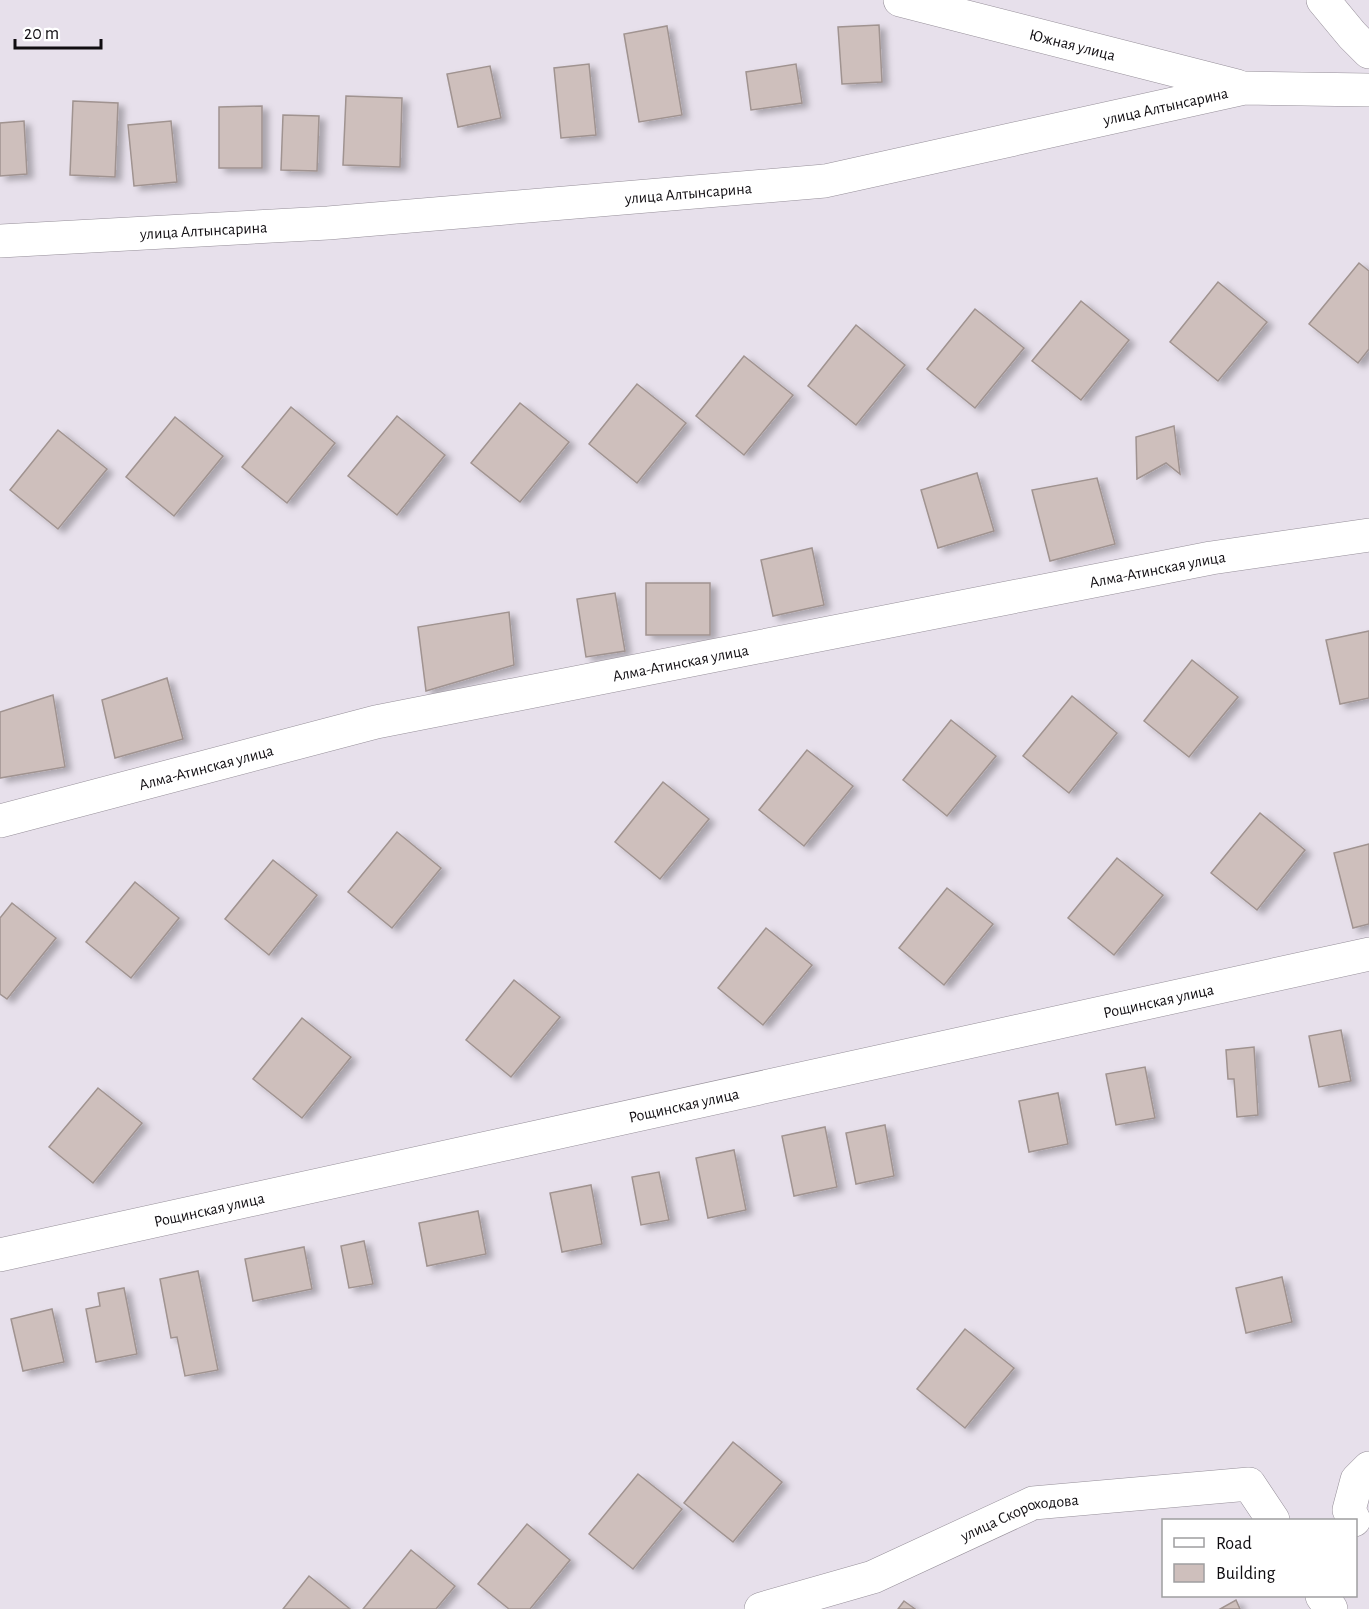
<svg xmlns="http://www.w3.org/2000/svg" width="1369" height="1609" viewBox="0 0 1369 1609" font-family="'Alegreya Sans',sans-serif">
  <defs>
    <filter id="shadow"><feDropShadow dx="6" dy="4" stdDeviation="3" flood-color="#0004"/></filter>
  </defs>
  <rect width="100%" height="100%" fill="#e7e0eb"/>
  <g fill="#cebfbc" stroke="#a09390" stroke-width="1.5" filter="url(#shadow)">
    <path d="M879,25l3,57 -40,2 -4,-57z"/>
    <path d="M667,26l15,89 -43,7 -15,-88z"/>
    <path d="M589,64l7,71 -35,3 -7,-70z"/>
    <path d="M796,64l6,39 -51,7 -5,-38z"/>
    <path d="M490,66l11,52 -43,9 -11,-53z"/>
    <path d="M346,96l56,2 -2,69 -57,-2z"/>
    <path d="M73,101l45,2 -3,74 -45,-2z"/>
    <path d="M262,106v62h-43v-61z"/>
    <path d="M283,115l36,1 -2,55 -36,-1z"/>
    <path d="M24,121l3,53 -27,2v-53z"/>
    <path d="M171,121l6,61 -43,4 -6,-61z"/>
    <path d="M1359,263l10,8v78l-11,14 -49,-39z"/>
    <path d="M1218,282l49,40 -49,59 -48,-39z"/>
    <path d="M1081,301l48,39 -48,60 -49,-39z"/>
    <path d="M975,309l49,39 -49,60 -48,-39z"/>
    <path d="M856,325l49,40 -49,60 -48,-39z"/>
    <path d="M744,356l49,39 -49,60 -48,-39z"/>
    <path d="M637,384l49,39 -49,60 -48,-39z"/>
    <path d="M520,403l49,39 -49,60 -49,-39z"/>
    <path d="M291,407l44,36 -48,60 -45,-36z"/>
    <path d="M397,416l48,39 -48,60 -49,-39z"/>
    <path d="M175,417l48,39 -49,60 -48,-39z"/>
    <path d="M1174,426l6,48 -14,-11 -29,16 -1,-42z"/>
    <path d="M58,430l49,39 -49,60 -48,-39z"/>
    <path d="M977,473l17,58 -56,17 -17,-58z"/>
    <path d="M1097,478l18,66 -65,17 -18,-71z"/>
    <path d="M812,548l12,57 -51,11 -12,-56z"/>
    <rect x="646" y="583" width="64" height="52"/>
    <path d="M615,593l10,58 -39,6 -9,-58z"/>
    <path d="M509,612l5,53 -88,26 -8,-64z"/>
    <path d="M1369,631v67l-29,6 -14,-64z"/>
    <path d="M1192,660l46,37 -49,60 -45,-36z"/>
    <path d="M167,678l16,61 -68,19 -13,-58z"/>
    <path d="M53,695l12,72 -65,11v-66z"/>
    <path d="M1072,696l45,37 -48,60 -46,-37z"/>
    <path d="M951,720l45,36 -49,60 -44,-36z"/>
    <path d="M807,750l46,36 -49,60 -45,-36z"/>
    <path d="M663,782l46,37 -49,60 -45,-37z"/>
    <path d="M1260,813l45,37 -48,60 -46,-37z"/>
    <path d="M397,832l44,36 -49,60 -44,-36z"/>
    <path d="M1369,844v80l-16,4 -19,-75z"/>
    <path d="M1117,858l46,37 -49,60 -46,-37z"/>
    <path d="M273,860l44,35 -48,60 -44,-36z"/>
    <path d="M135,882l44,36 -48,60 -45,-36z"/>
    <path d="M947,888l46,36 -49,61 -45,-37z"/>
    <path d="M12,903l44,35 -49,61 -7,-5v-76z"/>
    <path d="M766,928l46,37 -49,60 -45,-37z"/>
    <path d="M514,980l46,37 -49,60 -45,-37z"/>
    <path d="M302,1018l49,39 -49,61 -49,-39z"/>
    <path d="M1341,1030l10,51 -32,6 -10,-51z"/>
    <path d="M1254,1047l4,68 -21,2 -3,-38h-6l-2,-29z"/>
    <path d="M1145,1067l10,51 -39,7 -10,-51z"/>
    <path d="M98,1088l44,35 -49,60 -44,-36z"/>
    <path d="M1058,1093l10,51 -39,8 -10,-51z"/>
    <path d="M885,1125l9,51 -38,8 -10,-51z"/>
    <path d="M825,1127l12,60 -43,9 -12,-60z"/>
    <path d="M734,1150l12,60 -38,8 -12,-60z"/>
    <path d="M659,1172l10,48 -28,5 -9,-48z"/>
    <path d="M591,1185l11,59 -40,8 -12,-59z"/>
    <path d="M478,1211l8,43 -59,12 -8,-43z"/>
    <path d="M364,1241l9,43 -24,4 -8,-42z"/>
    <path d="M304,1247l8,42 -59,12 -8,-42z"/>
    <path d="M198,1271l20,99 -33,6 -8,-39 -6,1 -11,-59z"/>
    <path d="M1282,1277l10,45 -46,11 -10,-45z"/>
    <path d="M124,1288l13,66 -41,8 -10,-53 14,-3 -2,-13z"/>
    <path d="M52,1309l12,53 -41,9 -12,-52z"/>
    <path d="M965,1329l49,39 -49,60 -48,-39z"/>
    <path d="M733,1442l49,40 -49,60 -49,-39z"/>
    <path d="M638,1474l44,35 -49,60 -44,-35z"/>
    <path d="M527,1524l43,36 -40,49h-21l-31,-25z"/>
    <path d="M411,1550l44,36 -19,23h-73z"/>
    <path d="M309,1576l41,33h-67z"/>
    <path d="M1236,1600l4,9h-20z"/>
    <path d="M904,1601l11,8h-17z"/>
  </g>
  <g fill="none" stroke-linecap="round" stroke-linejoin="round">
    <defs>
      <g id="minor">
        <path id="s1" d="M900,0l337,86"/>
        <path d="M1323,0l29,35 17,17"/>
        <path id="s2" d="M0,241l328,-18 497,-42 420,-93 124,2"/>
        <path id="s3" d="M0,821l376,-99 835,-164 158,-23"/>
        <path id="s4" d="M0,1255l1369,-301"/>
        <path d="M1354,1520l-5,-10 8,-30 12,-12"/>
        <path d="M1322,1596l9,13"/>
        <path id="s5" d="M761,1609l112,-32 160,-74 216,-19 24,36"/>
      </g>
    </defs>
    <use href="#minor" stroke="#968f99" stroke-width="34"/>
    <use href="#minor" stroke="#fff" stroke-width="33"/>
  </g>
  <g text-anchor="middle" stroke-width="4.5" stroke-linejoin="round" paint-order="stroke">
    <g font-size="16" fill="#100d11" stroke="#fff">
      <text dy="6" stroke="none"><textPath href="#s1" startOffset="178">Южная улица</textPath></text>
      <text dy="6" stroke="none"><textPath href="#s2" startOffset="1176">улица Алтынсарина</textPath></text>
      <text dy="6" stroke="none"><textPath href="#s2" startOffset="690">улица Алтынсарина</textPath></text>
      <text dy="6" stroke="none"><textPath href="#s2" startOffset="204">улица Алтынсарина</textPath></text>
      <text dy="6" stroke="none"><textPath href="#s3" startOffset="1185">Алма-Атинская улица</textPath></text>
      <text dy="6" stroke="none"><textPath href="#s3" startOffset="699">Алма-Атинская улица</textPath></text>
      <text dy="6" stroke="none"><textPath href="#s3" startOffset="213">Алма-Атинская улица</textPath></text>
      <text dy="6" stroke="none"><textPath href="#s4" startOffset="1186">Рощинская улица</textPath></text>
      <text dy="6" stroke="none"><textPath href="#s4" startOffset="700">Рощинская улица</textPath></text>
      <text dy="6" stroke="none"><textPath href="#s4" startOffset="214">Рощинская улица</textPath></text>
      <text dy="6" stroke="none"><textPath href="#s5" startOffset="276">улица Скороходова</textPath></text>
    </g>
  </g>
  <rect x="1162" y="1519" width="195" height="78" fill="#ffffff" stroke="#9f9ea0" stroke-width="1.5"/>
  <rect x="1174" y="1538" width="30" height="9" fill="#ffffff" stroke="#9f9ea0" stroke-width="1.5"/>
  <text x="1216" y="1549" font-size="18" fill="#100d11">Road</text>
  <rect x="1174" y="1564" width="30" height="18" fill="#cebfbc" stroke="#9f9ea0" stroke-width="1.5"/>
  <text x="1216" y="1579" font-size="18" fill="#100d11">Building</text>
  <path d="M15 39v9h86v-9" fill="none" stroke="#100d11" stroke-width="3"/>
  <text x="24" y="39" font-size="18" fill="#100d11" stroke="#ffffff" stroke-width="4.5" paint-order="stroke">20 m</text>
</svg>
